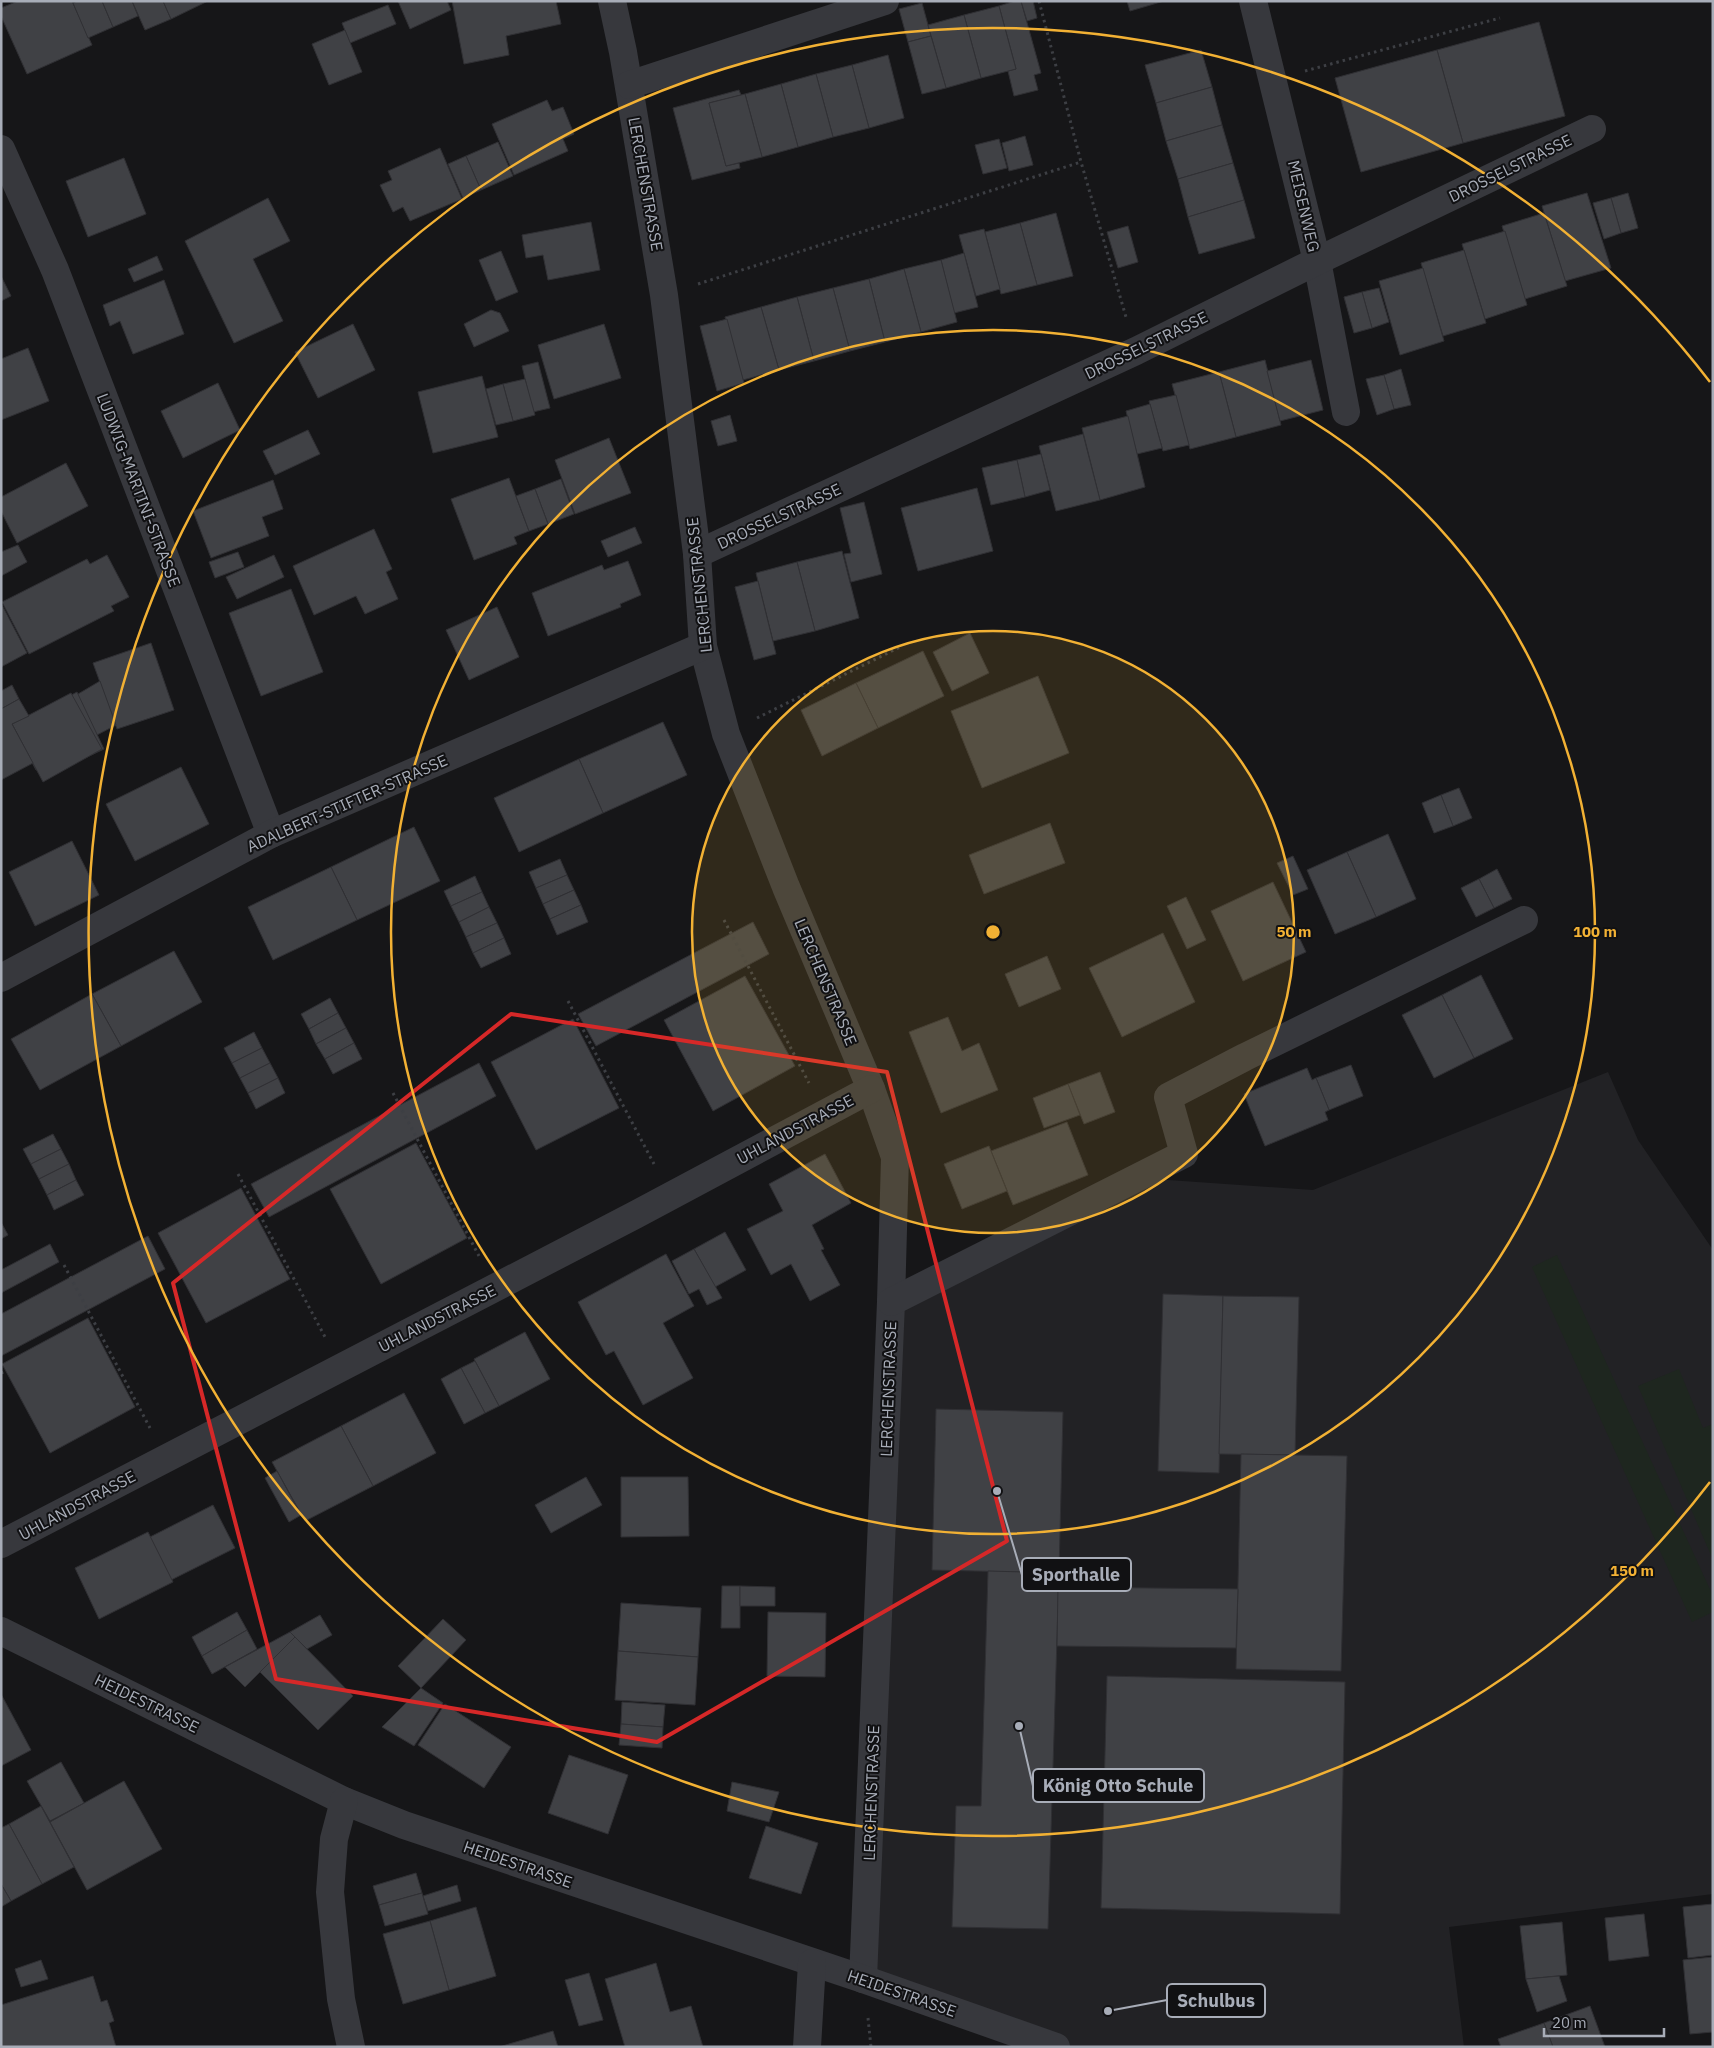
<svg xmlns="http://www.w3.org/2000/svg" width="1714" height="2048" viewBox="0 0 1714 2048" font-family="'IBM Plex Sans',sans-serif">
  <rect width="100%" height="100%" fill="#161618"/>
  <path fill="#222225" d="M1608,1072l30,68 75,110v644l-264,33 15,120h-408l-193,-68 28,-677 263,-123 159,11z"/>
  <g fill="#1e261f">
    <path d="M1557,1255l156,341v16l-21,10 -160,-355z"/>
    <path d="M1679,1369l24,59 10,-4v136l-75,-174z"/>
  </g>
  <g fill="#404145" stroke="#303034">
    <path d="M18,1h54l20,44 -65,29 -26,-58v-8z"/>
    <path d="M77,1h25l11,26 -25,11 -15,-35z"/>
    <path d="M102,1h30l6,15 -25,11z"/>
    <path d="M132,1h31l8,18 -26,11z"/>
    <path d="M163,1h45l-37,18z"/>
    <path d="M398,1h49l4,9 -41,19z"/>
    <path d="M452,1h104l5,23 -55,12 3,19 -45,9z"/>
    <path d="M1015,1h6l20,72 -7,2 4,15 -24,6 -6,-25 8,-2 -17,-63z"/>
    <path d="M1021,1h12l4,17 -10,3z"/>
    <path d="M1127,1h37l-34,10z"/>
    <path d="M922,3l9,33 -23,6 -9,-33z"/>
    <path d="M388,5l8,19 -46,19 -8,-20z"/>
    <path d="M999,6l17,63 -35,9 -17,-63z"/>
    <path d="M964,15l17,63 -35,10 -18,-63z"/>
    <path d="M1539,22l26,94 -102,27 -26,-93z"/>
    <path d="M345,30l17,42 -33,13 -17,-41z"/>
    <path d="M931,36l15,52 -24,6 -14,-52z"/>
    <path d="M1201,50l11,37 -56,16 -11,-38z"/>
    <path d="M1437,50l26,93 -102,29 -26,-94z"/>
    <path d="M888,55l16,63 -35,10 -17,-63z"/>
    <path d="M852,65l17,63 -36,9 -17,-63z"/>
    <path d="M816,74l17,63 -35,10 -17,-63z"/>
    <path d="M781,84l17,63 -36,10 -17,-63z"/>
    <path d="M1212,87l10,38 -56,16 -10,-38z"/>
    <path d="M739,90l2,5 -32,8 17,63 13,-3 1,5 -48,12 -19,-72z"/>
    <path d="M745,94l17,63 -36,9 -17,-63z"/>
    <path d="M547,100l5,11 11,-4 11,27 -11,5 5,12 -54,24 -22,-51z"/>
    <path d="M1222,125l11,38 -55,16 -12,-38z"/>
    <path d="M1025,136l8,29 -24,6 -7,-28z"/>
    <path d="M999,139l8,29 -24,6 -8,-29z"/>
    <path d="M498,142l15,34 -32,14 -15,-34z"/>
    <path d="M440,148l22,51 -52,22 -7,-14 -10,5 -13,-27 12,-5 -4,-9z"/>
    <path d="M466,156l15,34 -18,8 -15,-34z"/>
    <path d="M124,158l22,56 -58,23 -22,-56z"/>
    <path d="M1233,163l11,37 -56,17 -10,-38z"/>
    <path d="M1587,193l24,75 -46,13 -23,-75z"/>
    <path d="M1628,193l10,35 -17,5 -10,-35z"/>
    <path d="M268,198l22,43 -37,18 30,62 -49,22 -49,-102z"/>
    <path d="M1611,198l10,35 -17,6 -11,-36z"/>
    <path d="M1244,200l11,38 -56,16 -11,-37z"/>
    <path d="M1056,213l17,63 -36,9 -17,-62z"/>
    <path d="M1544,213l23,73 -42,13 -23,-73z"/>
    <path d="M591,222l9,48 -52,10 -5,-25 -17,3 -4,-23z"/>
    <path d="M1020,223l17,62 -36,9 -16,-62z"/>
    <path d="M1128,226l10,36 -20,6 -11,-36z"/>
    <path d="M984,229l16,60 -24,7 -17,-61z"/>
    <path d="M1505,231l22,74 -42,14 -23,-75z"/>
    <path d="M1464,250l22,73 -43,13 -22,-73z"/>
    <path d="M501,251l17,41 -22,9 -17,-41z"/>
    <path d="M964,253l14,54 -24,6 -13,-53z"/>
    <path d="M157,256l6,14 -29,12 -6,-13z"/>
    <path d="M941,260l16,62 -36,10 -17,-63z"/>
    <path d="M1423,268l21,73 -44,14 -21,-74z"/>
    <path d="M904,269l17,63 -36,10 -16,-63z"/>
    <path d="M1,276l10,20 -10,5z"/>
    <path d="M869,279l16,63 -35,9 -17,-63z"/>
    <path d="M164,280l20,54 -51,20 -13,-33 -10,5 -7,-21z"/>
    <path d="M833,288l17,63 -36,10 -17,-64z"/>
    <path d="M1379,288l10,34 -17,6 -10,-36z"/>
    <path d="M1362,292l10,36 -18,5 -10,-36z"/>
    <path d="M797,297l17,64 -35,9 -18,-63z"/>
    <path d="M761,307l18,63 -36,10 -18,-63z"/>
    <path d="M491,310l9,3 9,18 -35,16 -10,-23z"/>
    <path d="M727,319l17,64 -27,8 -17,-65z"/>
    <path d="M353,324l22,46 -57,28 -23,-46z"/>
    <path d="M604,324l17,54 -67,21 -16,-54z"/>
    <path d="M28,348l21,53 -48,19v-61z"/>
    <path d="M1265,360l16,65 -45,12 -17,-65z"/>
    <path d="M1311,360l12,50 -43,11 -13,-50z"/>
    <path d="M538,362l12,46 -17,4 -11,-46z"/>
    <path d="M1401,369l10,36 -17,4 -10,-34z"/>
    <path d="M1219,372l17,65 -46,12 -18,-65z"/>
    <path d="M1384,375l10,34 -17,6 -11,-36z"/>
    <path d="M482,376l16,61 -65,16 -15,-61z"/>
    <path d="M525,379l10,36 -22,6 -10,-37z"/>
    <path d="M218,383l22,47 -57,28 -22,-47z"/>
    <path d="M503,384l10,37 -17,4 -10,-36z"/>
    <path d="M1176,395l13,50 -26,6 -14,-50z"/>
    <path d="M1150,404l12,44 -25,6 -11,-43z"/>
    <path d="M730,415l7,26 -19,5 -7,-25z"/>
    <path d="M1128,416l17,71 -45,13 -18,-72z"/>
    <path d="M308,430l12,24 -45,21 -12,-24z"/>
    <path d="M1083,434l17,66 -44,11 -17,-65z"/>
    <path d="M609,438l22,55 -56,21 -20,-54z"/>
    <path d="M1041,454l9,36 -25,7 -8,-37z"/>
    <path d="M1017,460l8,37 -34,8 -9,-37z"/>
    <path d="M66,463l22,43 -71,37 -16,-32v-14z"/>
    <path d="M509,478l20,53 -15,6 3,7 -43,16 -23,-61z"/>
    <path d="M561,479l13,35 -26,10 -13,-35z"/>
    <path d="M273,480l10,29 -21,8 7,19 -58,22 -18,-47z"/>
    <path d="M977,488l16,63 -75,20 -17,-63z"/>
    <path d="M535,489l13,35 -19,7 -13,-35z"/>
    <path d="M864,502l18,72 -31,8 -7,-28 7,-1 -11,-45z"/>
    <path d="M635,527l7,16 -34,14 -7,-16z"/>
    <path d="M374,529l18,40 -6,3 12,27 -33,15 -9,-18 -42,19 -21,-49z"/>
    <path d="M18,545l9,17 -26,14v-24z"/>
    <path d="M842,551l17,67 -44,13 -18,-69z"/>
    <path d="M238,552l6,15 -29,11 -6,-16z"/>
    <path d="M107,555l22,42 -18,9 3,5 -85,43 -27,-52 85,-43 3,5z"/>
    <path d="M274,555l10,22 -47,22 -11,-22z"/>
    <path d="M628,561l13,34 -21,9 1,3 -73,29 -16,-43 70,-28 2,5z"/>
    <path d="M797,562l18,69 -42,10 -17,-68z"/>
    <path d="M758,581l18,73 -22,6 -19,-73z"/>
    <path d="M291,589l32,83 -62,24 -32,-83z"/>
    <path d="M1,603l26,50 -26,14z"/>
    <path d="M497,607l22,50 -50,23 -23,-50z"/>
    <path d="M970,633l19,40 -37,18 -19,-39z"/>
    <path d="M151,643l23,67 -57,19 -24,-66z"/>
    <path d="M923,651l21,45 -66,32 -22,-45z"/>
    <path d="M1038,676l31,77 -87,35 -31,-77z"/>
    <path d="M100,681l16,44 -21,11 -22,-39z"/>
    <path d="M856,683l22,45 -56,28 -21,-46z"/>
    <path d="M12,685l7,14 -18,10v-18z"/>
    <path d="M77,692l27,57 -19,9 -8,-16 -27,14 3,6 -17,8 -15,-28 13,-8 4,8 10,-5 -4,-10 3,-15 4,-6z"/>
    <path d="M71,693l31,56 -59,33 -31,-58z"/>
    <path d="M19,699l10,17 -17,8 21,39 -32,17v-71z"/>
    <path d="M663,722l24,53 -84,38 -24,-54z"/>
    <path d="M579,759l24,54 -84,39 -25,-54z"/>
    <path d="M181,767l28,57 -74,37 -29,-57z"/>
    <path d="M1459,788l13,30 -19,8 -12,-31z"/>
    <path d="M1441,795l12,31 -19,7 -12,-30z"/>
    <path d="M1050,823l15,40 -81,31 -15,-39z"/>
    <path d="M414,827l26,54 -83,39 -26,-53z"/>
    <path d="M1388,834l28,65 -40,18 -29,-65z"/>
    <path d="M72,841l27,54 -64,31 -26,-54z"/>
    <path d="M1347,852l29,65 -41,17 -28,-64z"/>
    <path d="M1293,856l15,33 -15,6 -16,-32z"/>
    <path d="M560,859l7,16 -31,13 -7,-16z"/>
    <path d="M331,867l26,53 -84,40 -25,-53z"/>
    <path d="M1497,869l15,30 -18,9 -15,-29z"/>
    <path d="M567,875l7,15 -31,14 -7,-16z"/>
    <path d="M475,876l7,16 -31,14 -7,-15z"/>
    <path d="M1479,879l15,29 -18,9 -15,-29z"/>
    <path d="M1273,882l33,70 -63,29 -32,-70z"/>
    <path d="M574,890l7,15 -31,14 -7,-15z"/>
    <path d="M482,892l7,15 -30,15 -8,-16z"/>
    <path d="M1186,897l20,43 -19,9 -20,-43z"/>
    <path d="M581,905l7,17 -31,13 -7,-16z"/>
    <path d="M489,907l8,16 -31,14 -7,-15z"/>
    <path d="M753,922l16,32 -173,92 -18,-32z"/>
    <path d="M497,923l7,15 -31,15 -7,-16z"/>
    <path d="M1163,933l32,69 -73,35 -33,-69z"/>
    <path d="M504,938l7,16 -30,14 -8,-15z"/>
    <path d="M174,951l28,51 -81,44 -29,-52z"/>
    <path d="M1047,956l14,33 -42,18 -14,-33z"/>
    <path d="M1481,975l32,64 -39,19 -32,-63z"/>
    <path d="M745,976l50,90 -82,45 -49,-91z"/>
    <path d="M92,994l29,52 -81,44 -29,-51z"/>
    <path d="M1442,995l32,63 -40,20 -32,-63z"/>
    <path d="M330,998l8,15 -29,16 -8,-15z"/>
    <path d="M338,1013l8,15 -30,16 -7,-15z"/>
    <path d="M948,1017l14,34 17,-8 19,47 -57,23 -32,-81z"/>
    <path d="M573,1019l46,89 -83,42 -45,-88z"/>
    <path d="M346,1028l8,15 -29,16 -9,-15z"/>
    <path d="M254,1032l8,16 -30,15 -8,-15z"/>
    <path d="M354,1043l8,16 -29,15 -8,-15z"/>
    <path d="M262,1048l8,15 -30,15 -8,-15z"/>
    <path d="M270,1063l8,15 -30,15 -8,-15z"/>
    <path d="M479,1063l17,33 -227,121 -18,-33z"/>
    <path d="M1351,1065l12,31 -34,14 -13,-32z"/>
    <path d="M1307,1068l5,12 4,-2 13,32 -4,2 3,8 -63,26 -21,-52z"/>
    <path d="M1100,1072l15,40 -31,12 -16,-40z"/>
    <path d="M278,1078l7,15 -29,16 -8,-16z"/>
    <path d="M1068,1084l12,31 -36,13 -11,-30z"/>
    <path d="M1067,1122l21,53 -75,30 -22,-54z"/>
    <path d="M53,1134l8,15 -30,15 -8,-15z"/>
    <path d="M416,1143l51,95 -86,46 -51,-95z"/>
    <path d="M989,1146l18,45 -45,18 -18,-45z"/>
    <path d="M61,1149l8,15 -30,15 -8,-15z"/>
    <path d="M825,1154l26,49 -39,22 12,24 -3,1 19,35 -30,16 -19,-37 -20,11 -24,-46 36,-18 -14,-27z"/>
    <path d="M69,1164l7,16 -29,15 -8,-16z"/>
    <path d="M76,1180l8,15 -30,15 -7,-15z"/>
    <path d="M241,1188l49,91 -84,44 -48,-90z"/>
    <path d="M1,1222l7,13 -7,4z"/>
    <path d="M725,1232l21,38 -31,17 -21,-38z"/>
    <path d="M148,1236l17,33 -164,87v-42z"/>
    <path d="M50,1244l9,18 -58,31v-23z"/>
    <path d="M694,1249l28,49 -15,7 -8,-16 -10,5 -17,-33z"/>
    <path d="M666,1254l28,52 -31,17 30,55 -50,27 -29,-54 -8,4 -28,-53z"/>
    <path d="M1163,1294l60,2 -4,177 -61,-2z"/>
    <path d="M1223,1296l76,1 -4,158 -76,-1z"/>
    <path d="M88,1318l47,89 -85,46 -48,-89z"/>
    <path d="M525,1332l25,47 -51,27 -25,-47z"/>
    <path d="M475,1361l24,45 -14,7 -24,-45z"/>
    <path d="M461,1368l24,45 -21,11 -23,-45z"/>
    <path d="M404,1393l32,60 -63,33 -32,-60z"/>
    <path d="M936,1409l127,3 -4,161 -127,-3z"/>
    <path d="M341,1426l32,60 -68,35 -33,-59z"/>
    <path d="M1241,1454l106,2 -6,215 -105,-2z"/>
    <path d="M277,1471l24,44 -12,7 -24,-44z"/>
    <path d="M586,1477l16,28 -51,28 -16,-28z"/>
    <path d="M621,1477h67l1,59 -68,1z"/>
    <path d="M213,1505l22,43 -64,32 -21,-43z"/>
    <path d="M148,1532l25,50 -74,37 -24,-51z"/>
    <path d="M988,1571l71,2 -11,356 -96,-2 4,-121h25z"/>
    <path d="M722,1586h18v42h-19z"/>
    <path d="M740,1586l35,1v19h-35z"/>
    <path d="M1058,1587l180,2 -2,59 -179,-2z"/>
    <path d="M621,1603l80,5 -3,49 -80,-6z"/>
    <path d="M237,1612l10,18 -45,26 -10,-19z"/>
    <path d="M768,1612l58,1 -1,64 -58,-1z"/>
    <path d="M320,1615l12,20 -25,14 -17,-17z"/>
    <path d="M443,1619l23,21 -45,48 -23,-22z"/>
    <path d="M247,1630l10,19 -45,25 -10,-18z"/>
    <path d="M290,1632l5,5 -50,50 -20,-20z"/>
    <path d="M295,1637l58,59 -35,34 -58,-58z"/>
    <path d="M618,1651l80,6 -3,48 -80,-5z"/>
    <path d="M1107,1676l238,6 -5,232 -239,-6z"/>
    <path d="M421,1688l22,15 -29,43 -32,-19z"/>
    <path d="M1,1694l30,56 -30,16z"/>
    <path d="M622,1702l43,3 -2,22 -42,-3z"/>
    <path d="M445,1704l66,43 -27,41 -66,-43z"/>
    <path d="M621,1724l42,3 -1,21 -43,-3z"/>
    <path d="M569,1755l59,20 -20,59 -60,-21z"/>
    <path d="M61,1762l23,41 -34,18 -23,-40z"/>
    <path d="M124,1781l38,68 -75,41 -37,-68z"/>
    <path d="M732,1782l47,10 -10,30 -42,-11z"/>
    <path d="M41,1806l33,61 -32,17 -33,-60z"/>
    <path d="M9,1824l33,60 -31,17 -10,-17v-56z"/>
    <path d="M766,1826l52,17 -17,51 -52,-16z"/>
    <path d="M416,1873l6,20 -43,12 -6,-19z"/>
    <path d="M1,1884l10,17 -10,6z"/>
    <path d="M457,1885l4,16 -33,10 -5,-15z"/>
    <path d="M422,1893l6,21 -43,12 -6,-21z"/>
    <path d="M1713,1904v51l-25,3 -5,-51z"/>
    <path d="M476,1907l20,69 -47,14 -19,-69z"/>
    <path d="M1644,1914l5,42 -40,5 -4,-43z"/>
    <path d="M430,1921l19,69 -46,14 -20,-70z"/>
    <path d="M1562,1922l5,53 -41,4 -6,-53z"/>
    <path d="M1713,1957v75l-23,2 -7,-74z"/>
    <path d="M41,1960l7,19 -27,8 -6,-18z"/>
    <path d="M656,1963l14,49 21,-6 12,41h-78l-20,-68z"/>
    <path d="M589,1973l14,47 -24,6 -14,-46z"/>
    <path d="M93,1976l8,26 6,-2 7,21 -5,2 7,24h-115v-42z"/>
    <path d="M1559,1976l8,25 -30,11 -11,-33z"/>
    <path d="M1590,2006l15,41h-52l-9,-24z"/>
    <path d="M1544,2023l9,24h-52l-3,-8z"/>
    <path d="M553,2031l5,16h-59z"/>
  </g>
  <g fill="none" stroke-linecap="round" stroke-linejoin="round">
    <g stroke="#3d3f44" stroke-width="3" stroke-dasharray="2.5 4" stroke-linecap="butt">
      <path d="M1039,1l42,161 45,155"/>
      <path d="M1305,71l195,-53"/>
      <path d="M698,284l383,-122"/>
      <path d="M757,718l143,-71"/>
      <path d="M724,920l85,163"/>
      <path d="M568,1001l86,163"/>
      <path d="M393,1093l86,163"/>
      <path d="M238,1174l87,163"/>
      <path d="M64,1265l86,163"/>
      <path d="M1,1373l5,-2"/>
      <path d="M868,2018l3,29"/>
    </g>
    <g stroke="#37383d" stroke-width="28">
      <path d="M612,1l11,51 41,243 33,259 6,92 23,88 60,153 85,202 24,68 -4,145 -28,677"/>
      <path d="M1253,1l64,260 29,151"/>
      <path d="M629,85l256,-84"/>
      <path d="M1,149l54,121 216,564"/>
      <path d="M697,554l439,-203 181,-90 275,-132"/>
      <path d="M1,978l270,-144 432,-188"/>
      <path d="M891,1302l293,-148 -16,-57 77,-40 279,-137"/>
      <path d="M1,1544l634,-329 236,-126"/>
      <path d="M1,1631l343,170 60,24 459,154 193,68"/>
      <path d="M344,1801l-10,38 -4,53 11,107 10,48"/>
      <path d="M807,2047l5,-84"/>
    </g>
  </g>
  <path fill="none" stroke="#d62828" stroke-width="4" stroke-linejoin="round" d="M511,1014l376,58 120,469 -350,201 -381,-63 -103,-396z"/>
  <circle cx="993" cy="932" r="301" fill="#f2b134" fill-opacity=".12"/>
  <g fill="none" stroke="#f2b134" stroke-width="2.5">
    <circle cx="993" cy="932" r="301"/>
    <circle cx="993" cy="932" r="602"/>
    <path d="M1710 1482A904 904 0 1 1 1710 382"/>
  </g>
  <g text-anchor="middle" stroke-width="4" stroke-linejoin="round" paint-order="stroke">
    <g font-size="16" fill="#a8adb8" stroke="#111113">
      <text transform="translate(1510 168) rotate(-26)" y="6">DROSSELSTRASSE</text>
      <text transform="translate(646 184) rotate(80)" y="6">LERCHENSTRASSE</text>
      <text transform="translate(1304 206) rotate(77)" y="6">MEISENWEG</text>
      <text transform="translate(1146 345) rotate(-26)" y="6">DROSSELSTRASSE</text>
      <text transform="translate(139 490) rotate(69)" y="6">LUDWIG-MARTINI-STRASSE</text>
      <text transform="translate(779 516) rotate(-25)" y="6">DROSSELSTRASSE</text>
      <text transform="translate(699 585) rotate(-96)" y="6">LERCHENSTRASSE</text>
      <text transform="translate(347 803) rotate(-24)" y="6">ADALBERT-STIFTER-STRASSE</text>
      <text transform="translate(826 982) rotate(67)" y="6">LERCHENSTRASSE</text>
      <text transform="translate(795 1129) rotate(-28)" y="6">UHLANDSTRASSE</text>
      <text transform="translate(437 1318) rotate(-27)" y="6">UHLANDSTRASSE</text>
      <text transform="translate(888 1389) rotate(-88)" y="6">LERCHENSTRASSE</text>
      <text transform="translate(77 1505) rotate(-28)" y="6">UHLANDSTRASSE</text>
      <text transform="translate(147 1703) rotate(26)" y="6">HEIDESTRASSE</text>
      <text transform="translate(871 1793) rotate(-88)" y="6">LERCHENSTRASSE</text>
      <text transform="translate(518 1864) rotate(19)" y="6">HEIDESTRASSE</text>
      <text transform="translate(902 1993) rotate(19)" y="6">HEIDESTRASSE</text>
    </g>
  </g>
  <circle cx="993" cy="932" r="8" fill="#f2b134" stroke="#111113" stroke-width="2.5"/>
  <g font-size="15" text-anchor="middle" font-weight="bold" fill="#f2b134" stroke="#111113" stroke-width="4" stroke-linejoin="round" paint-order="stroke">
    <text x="1294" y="937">50 m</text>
    <text x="1595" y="937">100 m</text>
    <text x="1632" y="1576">150 m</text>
  </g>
  <path fill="none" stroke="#a8adb8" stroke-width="2" d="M997 1491L1022 1575M1019 1726L1033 1786M1108 2011L1167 2000"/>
  <g fill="#a8adb8" stroke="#111113" stroke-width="2">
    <circle cx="997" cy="1491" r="5"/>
    <circle cx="1019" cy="1726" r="5"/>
    <circle cx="1108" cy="2011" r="5"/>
  </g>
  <g fill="#111113" stroke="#a8adb8" stroke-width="2">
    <rect x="1022" y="1558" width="109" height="33" rx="5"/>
    <rect x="1033" y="1769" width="171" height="33" rx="5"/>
    <rect x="1167" y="1984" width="98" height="33" rx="5"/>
  </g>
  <g font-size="18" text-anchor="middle" font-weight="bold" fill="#a8adb8">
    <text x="1076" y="1581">Sporthalle</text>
    <text x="1118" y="1792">König Otto Schule</text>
    <text x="1216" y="2007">Schulbus</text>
  </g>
  <rect width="1714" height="2048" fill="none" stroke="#a8adb8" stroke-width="5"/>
  <path d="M1544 2028v8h120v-8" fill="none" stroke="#a8adb8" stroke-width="2.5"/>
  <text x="1552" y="2028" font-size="15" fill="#a8adb8" stroke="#111113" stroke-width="4" paint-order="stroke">20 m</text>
</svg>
